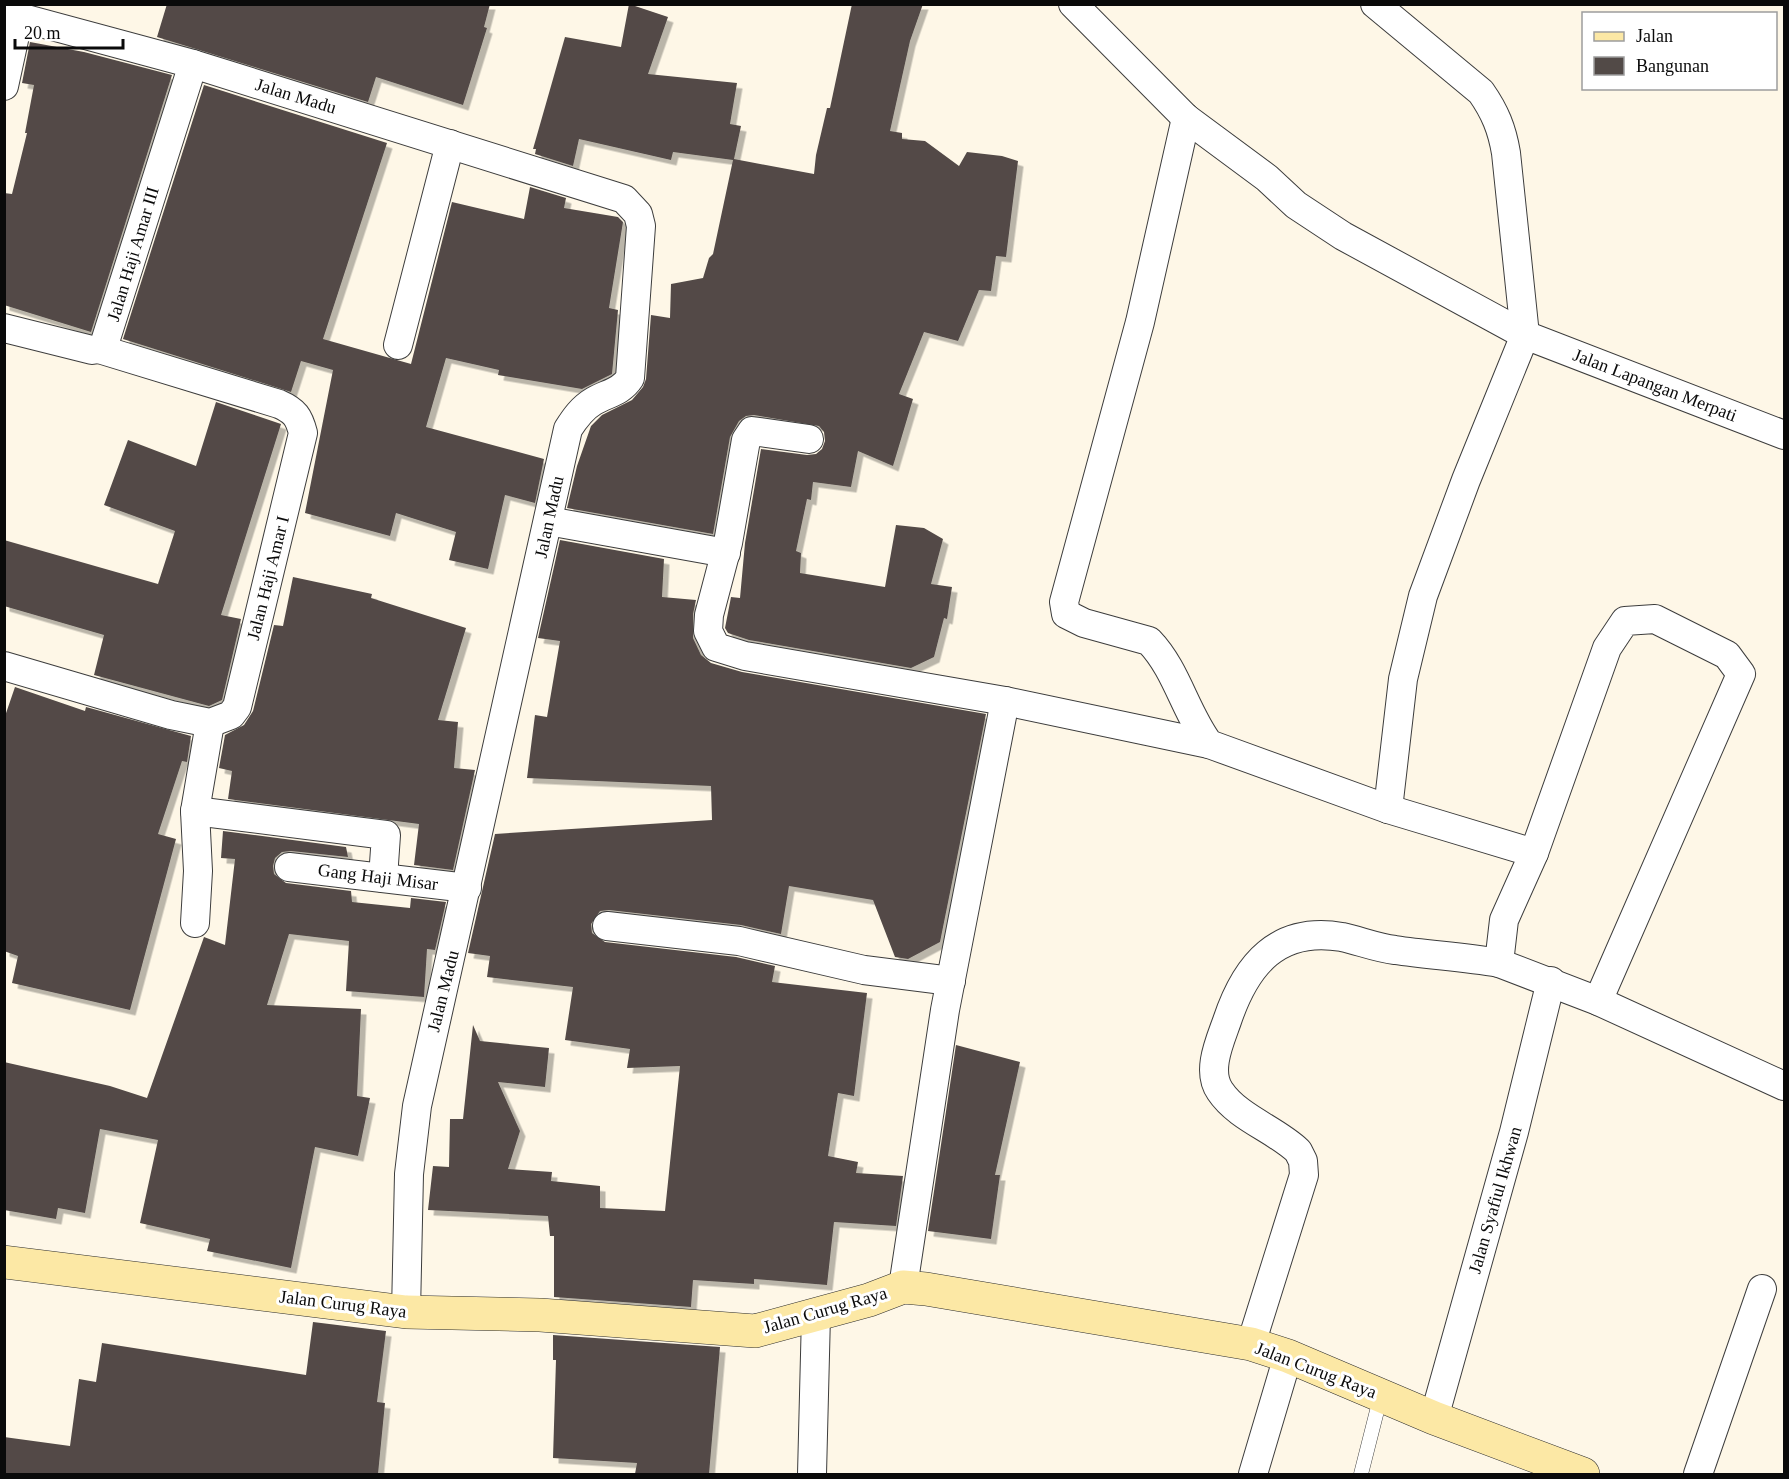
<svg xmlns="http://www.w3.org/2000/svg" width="1789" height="1479" viewBox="0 0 1789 1479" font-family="'Times New Roman',serif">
  <defs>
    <filter id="shadow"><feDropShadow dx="5.5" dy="5.5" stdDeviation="0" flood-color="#0004"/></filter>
  </defs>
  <rect width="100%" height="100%" fill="#fef7e7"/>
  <g fill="#524a47" filter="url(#shadow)">
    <path d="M167,4h323l-6,23 3,1 -24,77 -87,-28 -8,25 -211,-65z"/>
    <path d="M629,4l39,13 -20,57 89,9 -7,41 11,2 -7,33 80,15 2,-19 11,-47h3l22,-104h71l-13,37 -20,90 12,2v6l23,2 34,25 8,-14 35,4 16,5 -12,96 -10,-1 -5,35 -12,-1 -21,51 -34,-9 -25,62 14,5 -20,67 -35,-15 -7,36 -38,-5 -2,18 -4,-1 -11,52 5,2 -1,20 85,14 11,-62 28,3 19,11 -12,45 21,3 -5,32 -3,-1 -10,39 -23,11 -162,-28 -21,-7 -3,-5 6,-31 9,1 5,-55 16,-94 46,6 9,-1 6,-5 3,-8 -1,-9 -5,-6 -65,-11 -8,1 -7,5 -9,16 -17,97 -146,-26 10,-42 14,-40 11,-11 30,-15 11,-13 3,-8 5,-64 19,3 1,-34 32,-6 6,-20 4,-4 20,-94 -60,-8 -2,8 -92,-21 -6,27 -38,-12 1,-5h-3l32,-112 56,10z"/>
    <path d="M30,42l54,10 88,23 -81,257 -87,-27v-112l8,1 15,-61h-2l9,-48 -12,-2z"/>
    <path d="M204,85l183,58 -64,196 88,25 41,-162 72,17 6,-32 36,11 -2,10 54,9 5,5 -14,86 9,2 -6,64 -30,15 -84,-14 1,-5 -53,-12 -20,69 118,32 -9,44 -30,-8 -17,74 -39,-9 7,-28 -60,-19 -6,23 -85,-23 28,-143 -32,-9 -10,31 -168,-53z"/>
    <path d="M216,402l65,22 -60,191 20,4 -19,81 -13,6 -115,-31 10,-40 -100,-29v-66l154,44 17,-53 -71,-26 24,-65 68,26z"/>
    <path d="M560,540l104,19 -2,38 34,3 -3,14v24l8,17 10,8 31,9 244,42 -46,228 -32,17 -13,-2 -22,-57 -84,-14 -8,48 -40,-9 -132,-15 -9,1 -9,13 1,9 13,9 131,15 39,9 -3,16 95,11 -13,103 -16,-3 -10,63 30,6 -2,11 47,3 -7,50 -62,-4 -7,63 -73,-6v5l-61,-4 -2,27 -137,-10v-61h-4l-2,-20 -120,-6 5,-44 16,1 1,-48h13l10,-94 7,16 69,7 -4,39 -47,-5 22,49 -12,38 44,3 -1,9 49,5v22l65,3 15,-145 -53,2 3,-19 -65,-9 8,-53 -86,-10 3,-21 -22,-3 27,-119 217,-14 -1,-34 -184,-8 8,-63 12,2 13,-76 -22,-3z"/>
    <path d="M293,577l79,17 -1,4 95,30 -28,92 20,2 -4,46 21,2 -22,100 -39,-5 5,-41 -191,-25 4,-28 -13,-3 6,-33 19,-10 9,-14 21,-86 9,1z"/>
    <path d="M15,687l70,24 1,-4 105,29 -4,26 -5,-1 -24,73 18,5 -46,171 -118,-27 6,-27 -14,-5v-232z"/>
    <path d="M223,831l123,16 2,10 -57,-6 -9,1 -7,6 -2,8 1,8 12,9 65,8 1,11 58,6 1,-10 35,4 -11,48 -8,-1 -3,48 -78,-6 3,-50 -60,-7 -22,71 94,4 -4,87 13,2 -12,58 -43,-9 -24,121 -84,-17 3,-12 -70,-16 18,-83 -58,-11 -15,84 -27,-5 -2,11 -52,-9v-148l106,24 37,12 57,-161 21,8 10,-86 -14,-1z"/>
    <path d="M956,1045l64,17 -25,113h5l-9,64 -63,-8z"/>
    <path d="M313,1322l73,9 -9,71 8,1 -7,71h-374v-37l66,9 9,-67 17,3 6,-39 204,32z"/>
    <path d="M553,1335l167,12 -11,127h-74l2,-11 -84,-5 3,-98h-3z"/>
  </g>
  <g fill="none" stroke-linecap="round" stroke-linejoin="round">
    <defs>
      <path id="lane" d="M1361,1474l20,-79"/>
      <g id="street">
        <path d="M1073,4l113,114 81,60 29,27 47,31 182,99 259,100"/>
        <path d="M1375,4l106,88c14,20 21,37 25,61l19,182 -59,145 -43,116 -20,83 -15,130"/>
        <path d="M4,13l189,51 431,135 14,15 3,12 -11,152c-9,14 -22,15 -36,23 -12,7 -19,17 -26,28l-151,677 -8,68 -3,138"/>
        <path d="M4,86l15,-69"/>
        <path d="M1186,118l-46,204 -76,280 2,12 18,9 65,18c28,29 36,71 60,103l179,65 146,44 -30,67 -5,43 99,38 186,85"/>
        <path d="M4,328l88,22 7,-1 5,-4 89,-281"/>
        <path d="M398,345l52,-201"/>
        <path d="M809,439l-57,-8 -6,9 -18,103 -19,72 -1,16 8,16 29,9 260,45 204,43"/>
        <path d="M548,521l178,32"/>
        <path d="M4,666l167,49 39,8 21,-8 6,-8 66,-274c-4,-16 -8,-22 -24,-29l-180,-55"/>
        <path d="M195,811l191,24 -3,43"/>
        <path d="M1534,853l73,-205 18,-27 30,-2 72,36 14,19 -143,327"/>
        <path d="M289,867l178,21"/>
        <path d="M195,923l3,-52 -3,-60 15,-88"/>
        <path d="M607,926l132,15 125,29 87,11"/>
        <path d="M903,1287l42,-277 60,-309"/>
        <path d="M1251,1344l53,-169 -1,-14 -5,-10c-23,-22 -60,-33 -78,-60 -14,-20 0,-50 7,-70 19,-57 51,-95 115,-84 18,4 35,11 53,13 34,5 69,7 104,13"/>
        <path d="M1434,1418l80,-286 37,-151"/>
        <path d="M812,1474l4,-159"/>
        <path d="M1253,1474l35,-118"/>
        <path d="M1698,1474l64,-185"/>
      </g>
      <path id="secondary" d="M4,1262l402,50 134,3 215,16 114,-31 34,-13 23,2 325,55 37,12 146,62 149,56"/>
    </defs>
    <use href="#lane" stroke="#3d3d3d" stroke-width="15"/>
    <use href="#street" stroke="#3d3d3d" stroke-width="30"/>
    <use href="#secondary" stroke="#2c2c2c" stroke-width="34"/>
    <use href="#lane" stroke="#fff" stroke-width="14"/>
    <use href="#street" stroke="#fff" stroke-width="28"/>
    <use href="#secondary" stroke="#fce8a5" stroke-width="33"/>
  </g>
  <g text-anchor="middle" stroke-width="6" stroke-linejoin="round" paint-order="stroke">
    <g font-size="18" fill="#0a0a0a" stroke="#fff">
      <text transform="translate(296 96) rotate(17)" y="6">Jalan Madu</text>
      <text transform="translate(133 254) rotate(-73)" y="6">Jalan Haji Amar III</text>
      <text transform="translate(1655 385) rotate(21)" y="6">Jalan Lapangan Merpati</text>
      <text transform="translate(549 517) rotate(-78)" y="6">Jalan Madu</text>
      <text transform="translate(268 578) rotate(-76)" y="6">Jalan Haji Amar I</text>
      <text transform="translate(378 877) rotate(7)" y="6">Gang Haji Misar</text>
      <text transform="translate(443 991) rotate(-76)" y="6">Jalan Madu</text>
      <text transform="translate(1495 1200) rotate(-74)" y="6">Jalan Syafiul Ikhwan</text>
      <text transform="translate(343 1304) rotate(7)" y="6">Jalan Curug Raya</text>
      <text transform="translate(825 1310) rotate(-16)" y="6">Jalan Curug Raya</text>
      <text transform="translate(1316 1370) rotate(21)" y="6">Jalan Curug Raya</text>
    </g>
  </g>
  <rect width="1789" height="1479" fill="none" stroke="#0a0a0a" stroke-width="12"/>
  <rect x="1582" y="12" width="195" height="78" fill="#ffffff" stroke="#9d9d9d" stroke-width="1.5"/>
  <rect x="1594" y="32" width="30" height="9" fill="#fce8a5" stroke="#9d9d9d" stroke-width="1.5"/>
  <text x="1636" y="42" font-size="18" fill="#0a0a0a">Jalan</text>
  <rect x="1594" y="57" width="30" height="18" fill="#524a47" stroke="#9d9d9d" stroke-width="1.5"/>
  <text x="1636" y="72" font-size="18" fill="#0a0a0a">Bangunan</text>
  <path d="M15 39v9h108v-9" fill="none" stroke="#0a0a0a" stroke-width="3"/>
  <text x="24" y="39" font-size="18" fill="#0a0a0a" stroke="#ffffff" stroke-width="4.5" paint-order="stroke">20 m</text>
</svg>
